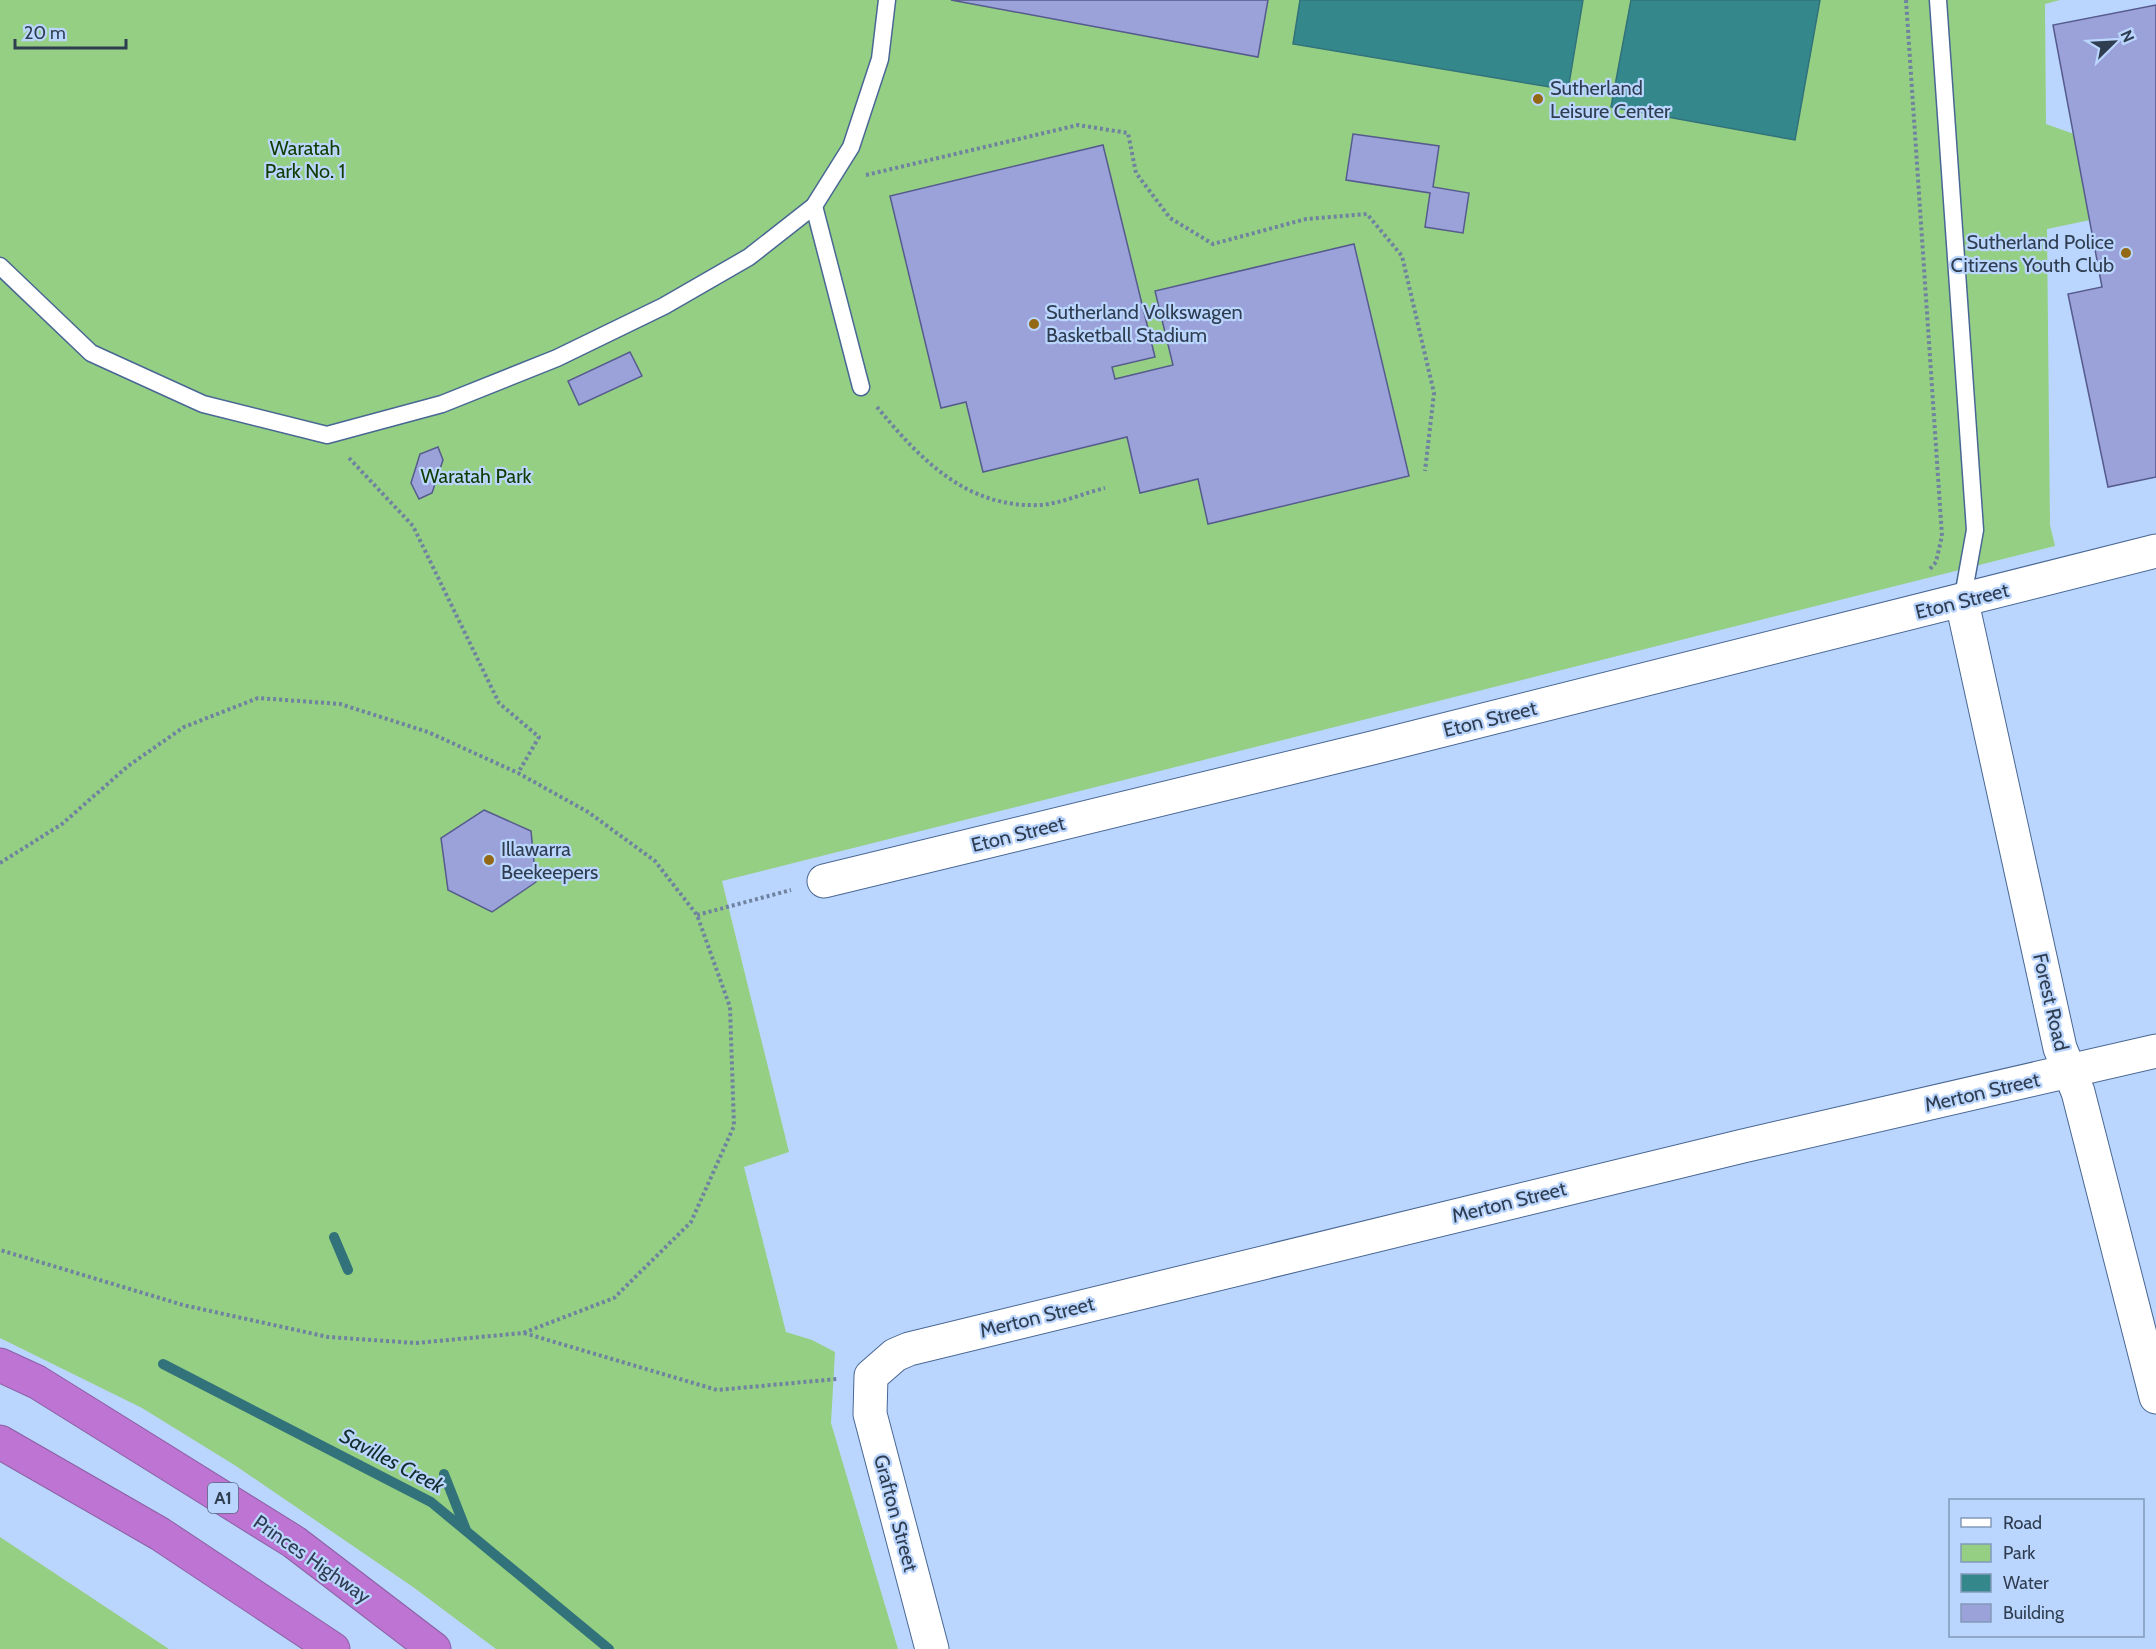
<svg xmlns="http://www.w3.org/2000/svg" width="2156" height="1649" viewBox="0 0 2156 1649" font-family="Cabin,sans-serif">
  <rect width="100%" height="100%" fill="#bbd6fe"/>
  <g fill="#95cf83">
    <path d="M0,0h2060l-15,4 1,120 28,10 16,86 -43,9 3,296 5,21 -1333,335 67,271 -45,15 42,165 26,8 23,12 -4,71 67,226h-402l-83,-62 -177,-121 -94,-58 -142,-70z"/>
    <path d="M0,1537l169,112h-169z"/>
  </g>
  <g fill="#34888b" stroke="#32727a" stroke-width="1.5">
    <path d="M1300,0h283l-15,90 -275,-46z"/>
    <path d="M1631,0h189l-25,140 -184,-33z"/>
  </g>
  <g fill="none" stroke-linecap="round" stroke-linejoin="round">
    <g stroke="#32727a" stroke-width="10">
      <path d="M334,1237l14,33"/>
      <path d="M163,1364l268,138 178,147"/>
      <path d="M444,1474l22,56"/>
    </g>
  </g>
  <g fill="#9ba2d9" stroke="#565b8d" stroke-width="1.5">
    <path d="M951,0h317l-10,57z"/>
    <path d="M2156,5v472l-48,10 -40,-193 34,-7 -49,-262z"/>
    <path d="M1353,134l86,12 -6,41 36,6 -6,40 -38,-6 5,-34 -84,-13z"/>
    <path d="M1103,145l52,212 -43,10 3,12 58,-14 -18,-74 199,-47 55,232 -201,48 -10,-45 -58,14 -13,-56 -144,35 -17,-70 -25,6 -51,-212z"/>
    <path d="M630,352l12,24 -63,29 -11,-24z"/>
    <path d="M438,447l5,13 -11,33 -13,6 -8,-16 9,-29z"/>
    <path d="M484,810l47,21 5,51 -44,30 -44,-22 -7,-52z"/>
  </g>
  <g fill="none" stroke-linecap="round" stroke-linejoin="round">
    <defs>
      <g id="lane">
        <path d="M1938,0l37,530 -13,72"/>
        <path d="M814,206l47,181"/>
        <path d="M0,266l91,87 112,51 124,31 115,-31 115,-46 107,-52 85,-49 65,-51 37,-59 29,-88 7,-59"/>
      </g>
      <g id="street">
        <path d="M1962,602l98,446 18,44 78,305"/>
        <path d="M824,881l548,-133 784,-197"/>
        <path d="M932,1649l-62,-235 1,-38 24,-21 14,-6 834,-203 413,-95"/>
      </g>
      <g id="highway">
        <path d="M0,1365l37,17 257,160 140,107"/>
        <path d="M0,1442l160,92 173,115"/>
      </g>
    </defs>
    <use href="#lane" stroke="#496794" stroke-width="19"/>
    <use href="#street" stroke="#496794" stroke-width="35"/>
    <use href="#highway" stroke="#8b61a5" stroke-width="35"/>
    <g stroke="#6f83a0" stroke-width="4" stroke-dasharray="3 3" stroke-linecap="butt">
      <path d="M1906,0l36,536 -6,26 -6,7"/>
      <path d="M866,175l212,-50 50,8 8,40 34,45 43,26 93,-25 61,-5 35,42 32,137 -9,78"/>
      <path d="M877,407c43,52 89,101 162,98 21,-1 45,-12 66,-17"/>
      <path d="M349,458l64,68 86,177 40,34 -21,36"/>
      <path d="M0,863l62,-39 66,-58 56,-39 74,-29 82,6 88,28 90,41 70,39 67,49 42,54 33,92 4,119 -43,96 -77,76 -91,35 -107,10 -88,-6 -145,-32 -183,-55"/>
      <path d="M697,915l94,-25"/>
      <path d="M524,1333l193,57 120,-11"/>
    </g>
    <use href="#lane" stroke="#fff" stroke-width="16"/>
    <use href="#street" stroke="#fff" stroke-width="33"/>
    <use href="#highway" stroke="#bd74d2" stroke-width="33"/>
  </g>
  <g fill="#946915" stroke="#bbd6fe" stroke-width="2">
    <circle cx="1538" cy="99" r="6"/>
    <circle cx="2126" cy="253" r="6"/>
    <circle cx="1034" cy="324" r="6"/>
    <circle cx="489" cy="860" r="6"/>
  </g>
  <g text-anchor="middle" stroke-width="4.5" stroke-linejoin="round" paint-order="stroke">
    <rect fill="#bbd6fe" stroke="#596b85" stroke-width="1.5" x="208" y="1483" width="30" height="30" rx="4.5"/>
    <g font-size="18" font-weight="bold" fill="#2f3d51">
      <text x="223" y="1504">A1</text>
    </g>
    <g font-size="20" fill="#2f3d51" stroke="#bbd6fe" text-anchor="start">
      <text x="1550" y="95">Sutherland<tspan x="1550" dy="23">Leisure Center</tspan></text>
      <text x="2114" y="249" text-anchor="end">Sutherland Police<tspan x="2114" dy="23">Citizens Youth Club</tspan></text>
      <text x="1046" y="319">Sutherland Volkswagen<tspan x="1046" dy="23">Basketball Stadium</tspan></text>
      <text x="501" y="856">Illawarra<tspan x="501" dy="23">Beekeepers</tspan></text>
    </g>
    <g font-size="20" fill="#123b00" stroke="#bbd6fe">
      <text x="305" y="155">Waratah<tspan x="305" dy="23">Park No. 1</tspan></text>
      <text x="476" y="483">Waratah Park</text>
    </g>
    <g font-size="20" fill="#2f3d51" stroke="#bbd6fe">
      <text transform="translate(1962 601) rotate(-14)" y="7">Eton Street</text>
      <text transform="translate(1490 719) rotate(-14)" y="7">Eton Street</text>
      <text transform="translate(1018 834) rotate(-14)" y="7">Eton Street</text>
      <text transform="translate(2051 1002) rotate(77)" y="7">Forest Road</text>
      <text transform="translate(1982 1092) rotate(-13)" y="7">Merton Street</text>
      <text transform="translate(1509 1202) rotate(-14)" y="7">Merton Street</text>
      <text transform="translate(1037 1317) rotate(-14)" y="7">Merton Street</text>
      <text transform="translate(896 1513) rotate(75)" y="7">Grafton Street</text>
      <text transform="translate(312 1559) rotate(35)" y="7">Princes Highway</text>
    </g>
    <g font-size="21" font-style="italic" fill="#142e2f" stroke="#bbd6fe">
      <text transform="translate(392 1461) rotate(28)" y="7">Savilles Creek</text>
    </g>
  </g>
  <rect x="1949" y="1499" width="195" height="138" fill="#bbd6fe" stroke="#8399b9" stroke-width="1.5"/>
  <rect x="1961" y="1518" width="30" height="9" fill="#ffffff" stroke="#8399b9" stroke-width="1.5"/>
  <text x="2003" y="1529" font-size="18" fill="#2f3d51">Road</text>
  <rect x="1961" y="1544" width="30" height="18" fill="#95cf83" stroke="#8399b9" stroke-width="1.5"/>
  <text x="2003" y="1559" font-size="18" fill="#2f3d51">Park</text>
  <rect x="1961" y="1574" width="30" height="18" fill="#34888b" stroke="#8399b9" stroke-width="1.5"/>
  <text x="2003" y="1589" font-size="18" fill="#2f3d51">Water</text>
  <rect x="1961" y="1604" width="30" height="18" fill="#9ba2d9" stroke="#8399b9" stroke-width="1.5"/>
  <text x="2003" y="1619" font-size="18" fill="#2f3d51">Building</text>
  <g transform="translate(2114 42) rotate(66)" stroke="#bbd6fe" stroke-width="4.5" paint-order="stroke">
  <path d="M0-4.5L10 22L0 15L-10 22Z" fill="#2f3d51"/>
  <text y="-9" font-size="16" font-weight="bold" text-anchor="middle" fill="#2f3d51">N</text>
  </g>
  <path d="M15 39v9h111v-9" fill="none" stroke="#2f3d51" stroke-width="3"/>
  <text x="24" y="39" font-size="18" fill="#2f3d51" stroke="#bbd6fe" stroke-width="4.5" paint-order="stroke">20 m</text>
</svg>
